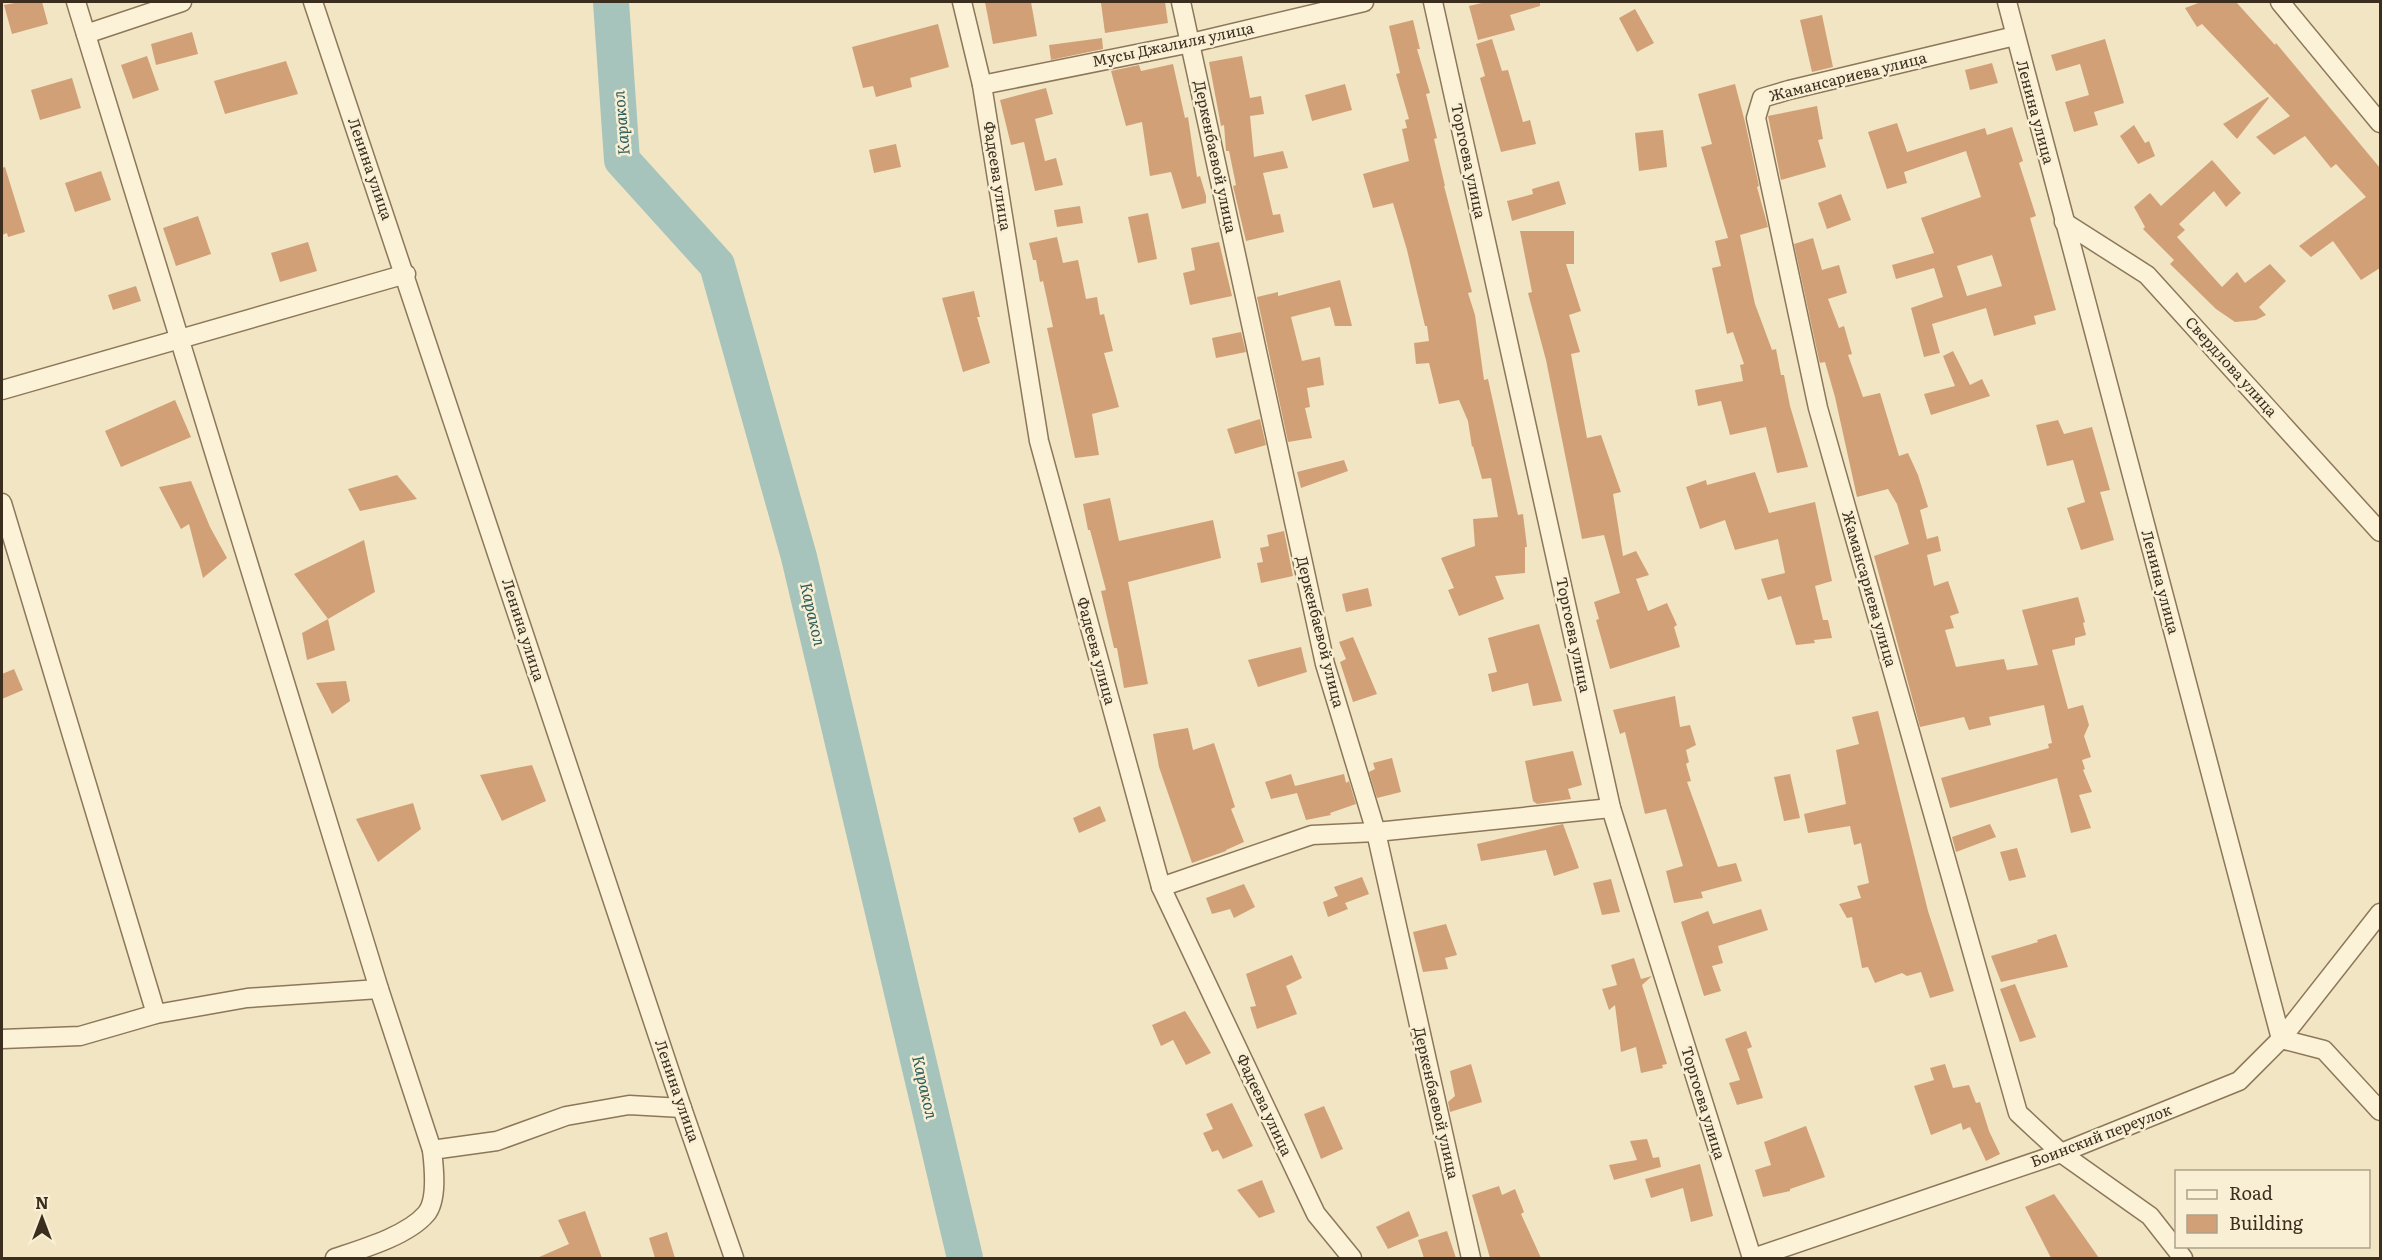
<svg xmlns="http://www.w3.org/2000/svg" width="2382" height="1260" viewBox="0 0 2382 1260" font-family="Literata,serif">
  <rect width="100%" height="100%" fill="#f1e5c4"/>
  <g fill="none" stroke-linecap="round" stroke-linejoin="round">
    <path stroke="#a6c4bc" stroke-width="36" d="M611,2l11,158 95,105 82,292 166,701"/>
  </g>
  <g fill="#d2a077" fill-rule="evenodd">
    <path d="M20,2h22l6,22 -36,10 -8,-29z"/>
    <path d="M985,2h46l6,34 -44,8z"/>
    <path d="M1114,2h51l3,21 -63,10 -4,-30z"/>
    <path d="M1486,2h54v4l-30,9 5,15 -37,10 -9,-34z"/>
    <path d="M2201,2h35l39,43 1,-2 104,125v100l-19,12 -28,-39 -22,16 -12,-11 67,-49 -30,-33 -5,4 -26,-32 -31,19 -18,-18 34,-21 -88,-92 -5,3 -12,-19z"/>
    <path d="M1635,9l19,34 -17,9 -18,-34z"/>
    <path d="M1822,15l11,52 -21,5 -12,-52z"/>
    <path d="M1413,20l7,29h-3l13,44 -4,1 11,44 -3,1 11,47h-1l28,106 -4,1 7,22 9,65 4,-1 30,136 5,-1 4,33h-2v26l-30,3 9,23 -45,17 -11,-26 6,-2 -13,-30 34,-12 -2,-27 25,-2 -7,-39 -9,1 -9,-33 -1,1 -4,-26 -9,-21 -20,4 -10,-41 -13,1 -2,-21 15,-2 -2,-15h-2l-18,-76 -14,-47 -20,5 -10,-34 46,-13 -7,-32 5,-1 -2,-8 4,-1 -13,-45 4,-1 -11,-47z"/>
    <path d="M938,24l11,43 -39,11 2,9 -36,10 -3,-11 -10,2 -11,-41z"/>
    <path d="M192,32l6,22 -42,11 -5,-21z"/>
    <path d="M1102,38l1,11 -52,11 -2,-15z"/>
    <path d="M1492,39l10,32 6,-1 15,52 7,-2 6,24 -35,8 -21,-74 5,-2 -9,-32z"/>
    <path d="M2105,39l19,64 -30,9 4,13 -24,7 -9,-30 24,-7 -9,-31 -24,7 -5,-16z"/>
    <path d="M147,56l12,34 -26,9 -12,-34z"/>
    <path d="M1242,56l8,42 11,-2 3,18 -14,2 4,41 29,-6 5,17 -25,5 10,42 7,-1 4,18 -38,9 -13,-55 3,-1 -7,-34h-3l-2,-26 -3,1 -12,-64z"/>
    <path d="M286,61l12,33 -73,20 -11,-33z"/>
    <path d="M1992,63l6,20 -28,7 -5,-20z"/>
    <path d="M1173,64l12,54 3,-1 9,60 3,-1 6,20v7l-24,6 -11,-37 -21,4 -8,-54 -16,4 -15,-55 28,-6 2,6z"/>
    <path d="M72,78l9,30 -41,12 -9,-30z"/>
    <path d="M1345,84l7,26 -40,11 -7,-26z"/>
    <path d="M1735,84l10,38 14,64 -2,1 11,40 -28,8 15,69 17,46 4,-1 5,26h3l6,31 18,61 -31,6 -11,-46 -36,8 -9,-34 -23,5 -3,-16 48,-9 -3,-16 4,-1 -11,-32 -6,2 -15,-66 9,-2 -6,-25 13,-3 -27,-91 11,-3 -14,-50z"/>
    <path d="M1046,88l7,26 -18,5 10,42 11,-3 7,27 -28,6 -11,-49 -13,3 -11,-45z"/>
    <path d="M2268,97l1,1 -32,41 -14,-15z"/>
    <path d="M1817,106l6,33 -5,1 8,27 -45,13 -13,-64z"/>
    <path d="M1897,123l10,29 78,-24 2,7 25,-8 11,34 -4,2 17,53 -6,2 26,92 -22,6 2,8 -42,12 -8,-28 -54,16 8,29 -16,4 -13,-49 32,-11 -9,-29 -38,11 -4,-14 42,-12 -13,-35 60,-21 -15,-46 -62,21 3,11 -20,6 -19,-57zM1992,255l10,31 -35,10 -10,-30z"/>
    <path d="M2134,125l11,18 4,-2 6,15 -17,8 -18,-28z"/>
    <path d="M1663,130l4,37 -28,4 -4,-38z"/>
    <path d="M896,144l5,23 -27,6 -5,-23z"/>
    <path d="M2212,160l29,33 -15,14 -12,-16 -35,33 6,6 -8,7 45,50 15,-15 8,11 25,-19 16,17 -27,26 7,8 -10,5 -21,2 -19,-13 -46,-45 4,-4 -31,-31 2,-2 -11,-20 16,-14 11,13z"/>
    <path d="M5,167l20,65 -17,5 -1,-4 -5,2v-67z"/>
    <path d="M101,171l10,29 -36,12 -10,-29z"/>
    <path d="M1559,181l7,23 -54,17 -5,-20 26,-7 -1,-5z"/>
    <path d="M1841,194l10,26 -24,9 -9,-26z"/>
    <path d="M1080,206l3,17 -26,4 -3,-17z"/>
    <path d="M1148,213l9,46 -19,4 -10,-46z"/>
    <path d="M198,216l13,38 -35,12 -13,-38z"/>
    <path d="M1520,231h54v33h-8l15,47 -12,4 11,37 -9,2 16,84 14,-3 20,57 -8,2 10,62 13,-5 13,24 -13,4 12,32 19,-8 10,22 -3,2 6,20 -70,22 -14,-49 3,-1 -5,-17 26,-9 -16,-58 -22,4 -36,-179 -18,-67 4,-1z"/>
    <path d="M1057,237l6,26 15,-3 8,39 11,-2 3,18 4,-1 9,37 -9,2 15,54 -27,7 7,41 -24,3 -28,-130 6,-1 -10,-46 -3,1 -4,-22h-3l-4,-17z"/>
    <path d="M1813,238l9,32 17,-5 8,28 -19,6 11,29 5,-2 8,28 -4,1 15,42 17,-4 19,63 9,-3 10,22 10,32 -8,3 7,29 11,-3 3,15 -14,4 7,31 14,-5 11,32 -9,3 4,12 -9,2 11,37 48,-8 3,11 31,-5 -16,-55 56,-13 7,25 -2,1 3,12 -11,3v7l-23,5 16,59 15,-4 6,20 -5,11 7,21 -9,3 3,9 -2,1 9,22 -13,3 12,33 -20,5 -14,-55 -107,30 -9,-30 108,-30 -1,-4 4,-1 -8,-38 -55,12 2,8 -22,5 -5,-13 -44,10 -46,-171 35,-12 -12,-40 -9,-15 -31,8 -22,-100 -10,-35 -5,1 -1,-3 -25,-116z"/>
    <path d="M308,242l9,29 -37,11 -9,-29z"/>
    <path d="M1219,242l13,54 -42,9 -7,-32 12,-3 -4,-22z"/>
    <path d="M1340,280l12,46h-17l-5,-19 -39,10 11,44 18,-4 4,28 -17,3 3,19 -5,1 7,30 -24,4 -31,-145 21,-5v4z"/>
    <path d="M136,286l5,15 -28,9 -5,-15z"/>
    <path d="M974,291l6,26h-3l13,46 -27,9 -21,-74z"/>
    <path d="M1241,332l5,20 -30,6 -4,-20z"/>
    <path d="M1953,351l17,34 12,-6 8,17 -59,19 -7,-21 31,-8 -12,-30z"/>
    <path d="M175,400l16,37 -70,30 -16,-36z"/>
    <path d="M1260,419l6,26 -31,9 -8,-25z"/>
    <path d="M2058,420l6,14 28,-7 18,63 -10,2 14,48 -33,10 -14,-42 18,-6 -12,-42 -26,6 -11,-41z"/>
    <path d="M1344,460l4,11 -47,17 -4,-16z"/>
    <path d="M1755,472l14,41 46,-11 17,79 -17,5 8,34h5l4,18 -18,2 1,3 -19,2 -15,-49 -13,4 -7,-21 24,-6 -7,-34 -43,11 -10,-30 -25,9 -14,-42 20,-7 1,5z"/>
    <path d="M397,475l20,24 -57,12 -12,-22z"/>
    <path d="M191,481l19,46 17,31 -24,20 -14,-54 -8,5 -22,-42z"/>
    <path d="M1110,498l9,43 94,-21 8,38 -93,24 20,102 -24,4 -7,-40h-3l-13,-57 5,-1 -16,-60h-2l-5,-26z"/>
    <path d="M1284,531l9,45 -32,7 -4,-20 6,-1 -3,-14 9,-2 -2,-11z"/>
    <path d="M364,540l11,52 -47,27 -34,-45z"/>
    <path d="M1368,588l4,18 -26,6 -4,-18z"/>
    <path d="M328,619l7,31 -28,10 -5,-27z"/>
    <path d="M1539,624l23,77 -29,5 -5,-23 -36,9 -4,-18 9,-2 -9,-34z"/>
    <path d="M1353,637l24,57 -24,8 -13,-40 6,-3 -7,-17z"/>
    <path d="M1301,647l6,25 -49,15 -10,-27z"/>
    <path d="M14,669l9,21 -21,9v-25z"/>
    <path d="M346,681l4,20 -18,13 -16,-31z"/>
    <path d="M1675,696l5,31 10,-2 6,20 -10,5 3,12 -3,2 5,17 -4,1 31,85 18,-4 6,18 -41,11 2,6 -29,5 -8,-32 17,-5 -17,-57 -21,5 -20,-82 -5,2 -7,-24z"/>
    <path d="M1878,711l50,200 26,80 -24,7 -9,-26 -14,4 -5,-3 -27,10 -7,-16 -6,1 -10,-51 -5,1 -8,-14 22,-6 -4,-12 12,-3 -8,-40 -7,2 -4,-19 -42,7 -4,-19 42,-10 -10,-54 23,-6 -7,-27z"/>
    <path d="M1188,728l5,22 21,-7 21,64 -4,2 13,33 -18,8v1l-34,12 -33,-96 -6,-33z"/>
    <path d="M1573,751l9,34 -14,4 3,10 -34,5 -4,-3 -8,-40z"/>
    <path d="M1392,758l9,34 -24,6 -8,-26 6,-3 -2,-6z"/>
    <path d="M532,765l14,36 -44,20 -22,-46z"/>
    <path d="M1291,774l4,12 49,-12 2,9 3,-2 7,23 -26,9 1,2 -25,5 -9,-27 -26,6 -6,-17z"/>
    <path d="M1790,774l10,44 -16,3 -10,-44z"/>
    <path d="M413,803l8,26 -43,33 -22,-43z"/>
    <path d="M1100,806l6,15 -27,12 -6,-15z"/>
    <path d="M1563,824l16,44 -25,8 -8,-26 -65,11 -4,-17z"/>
    <path d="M1990,824l6,13 -40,15 -4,-15z"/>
    <path d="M2017,848l9,29 -17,4 -9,-29z"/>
    <path d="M1362,877l7,17 -24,9 3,6 -20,8 -5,-15 15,-6 -4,-9z"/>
    <path d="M1611,879l9,33 -18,3 -9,-32z"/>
    <path d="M1244,884l11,23 -21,11 -4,-9 -18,5 -6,-16z"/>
    <path d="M1761,909l7,21 -50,16 5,17 -11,3 9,25 -17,5 -23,-74 27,-11 5,13z"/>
    <path d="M1446,924l11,31 -12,3 3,11 -25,3 -10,-40z"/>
    <path d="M2056,934l12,33 -67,15 -10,-26 47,-14 -1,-2z"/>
    <path d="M1292,955l10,23 -16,8 11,28 -40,15 -7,-22 6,-1 -10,-32z"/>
    <path d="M1634,958l7,21 11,-3 -10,9 25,79 -5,1 1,3 -22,5 -5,-26 -15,5 -6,-47 -6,5 -7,-21 15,-4 -6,-20z"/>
    <path d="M2015,984l21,53 -16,5 -20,-53z"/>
    <path d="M1185,1011l26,42 -25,12 -13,-25 -12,6 -9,-21z"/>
    <path d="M1746,1031l6,16 -5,2 16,49 -26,7 -8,-22 11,-3 -15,-41z"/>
    <path d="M1471,1064l11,38 -32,10 -2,-10 7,-6 -5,-25z"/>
    <path d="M1945,1064l8,24 16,-3 7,18 4,-1 9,29 11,23 -14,7 -16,-34 -7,3 -2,-7 -30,12 -17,-49 20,-6 -4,-12z"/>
    <path d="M1232,1103l21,43 -30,13 -5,-9 -6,2 -9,-19 10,-4 -7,-15z"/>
    <path d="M1324,1106l19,43 -22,10 -17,-45z"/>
    <path d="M1806,1126l19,51 -35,12v2l-27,6 -8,-27 16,-5 -7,-23z"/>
    <path d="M1647,1139l6,19 6,-1 2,10 -47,13 -5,-15 28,-5 -7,-19z"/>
    <path d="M1700,1164l13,52 -22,6 -8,-34 -32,10 -6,-19z"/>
    <path d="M1262,1180l13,32 -16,6 -22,-28z"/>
    <path d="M1499,1186l3,9 13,-6 9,23 -3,2 20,44h-51l-18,-63z"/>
    <path d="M2054,1194l45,64h-48l-26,-51z"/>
    <path d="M585,1211l17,47h-65l32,-14 -11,-24z"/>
    <path d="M1409,1211l10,25 -31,13 -12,-22z"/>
    <path d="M1447,1231l9,27h-32l-6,-18z"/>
    <path d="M667,1232l8,26h-20l-6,-20z"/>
  </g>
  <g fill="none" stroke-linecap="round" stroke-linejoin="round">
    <defs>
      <g id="street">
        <path d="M76,2l303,987 53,161"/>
        <path d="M313,2l369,1106 52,150"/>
        <path d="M962,2l20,83 57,356 122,446 155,327 36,44"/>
        <path d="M1181,2l144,662 51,168 95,426"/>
        <path d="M1433,2l178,806 141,450"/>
        <path d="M2007,2l274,1037 43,11 56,61"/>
        <path d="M2280,2l100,121"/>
        <path d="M86,34l96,-32"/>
        <path d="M2015,36l-226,54 -27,8 -6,20 62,290 200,705 43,40 89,63 33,42"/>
        <path d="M982,85l209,-42 173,-41"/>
        <path d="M2064,222l83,53 233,257"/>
        <path d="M2,390l404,-116"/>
        <path d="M2,503l154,511"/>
        <path d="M1161,887l151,-52 64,-3 235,-24"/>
        <path d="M2,1039l78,-3 76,-22 91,-16 132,-9"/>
        <path d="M335,1258c27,-9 72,-22 91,-44 12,-14 8,-47 6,-64l65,-9 69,-25 63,-11 53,3"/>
        <path d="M1753,1258l308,-105 178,-72 42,-42 99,-126"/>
      </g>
    </defs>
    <use href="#street" stroke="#8d7759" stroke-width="21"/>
    <use href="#street" stroke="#fbf2d8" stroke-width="18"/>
  </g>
  <g text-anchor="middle" stroke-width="5" stroke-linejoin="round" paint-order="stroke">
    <g font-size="15" fill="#3c2e1e" stroke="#f8efd4">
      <text transform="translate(1173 45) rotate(-12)" y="5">Мусы Джалиля улица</text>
      <text transform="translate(1848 77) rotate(-14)" y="5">Жамансариева улица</text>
      <text transform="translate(2035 112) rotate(75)" y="5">Ленина улица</text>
      <text transform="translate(1215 157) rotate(78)" y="5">Деркенбаевой улица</text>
      <text transform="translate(1468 161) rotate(78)" y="5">Торгоева улица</text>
      <text transform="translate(370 169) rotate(71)" y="5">Ленина улица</text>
      <text transform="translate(997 176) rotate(81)" y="5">Фадеева улица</text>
      <text transform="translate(2231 367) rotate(48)" y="5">Свердлова улица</text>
      <text transform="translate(2160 582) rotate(75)" y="5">Ленина улица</text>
      <text transform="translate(1869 589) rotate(74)" y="5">Жамансариева улица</text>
      <text transform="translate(523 630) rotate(72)" y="5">Ленина улица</text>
      <text transform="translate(1320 632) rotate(76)" y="5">Деркенбаевой улица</text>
      <text transform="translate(1573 635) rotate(78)" y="5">Торгоева улица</text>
      <text transform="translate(1096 651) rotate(75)" y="5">Фадеева улица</text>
      <text transform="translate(677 1091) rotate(71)" y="5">Ленина улица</text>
      <text transform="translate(1436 1103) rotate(77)" y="5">Деркенбаевой улица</text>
      <text transform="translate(1703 1103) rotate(73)" y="5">Торгоева улица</text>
      <text transform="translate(1264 1105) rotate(65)" y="5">Фадеева улица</text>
      <text transform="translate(2101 1136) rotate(-21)" y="5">Боинский переулок</text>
    </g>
    <g font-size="16" font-style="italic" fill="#2c5d5c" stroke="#f8efd4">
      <text transform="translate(621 123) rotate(-95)" y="6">Каракол</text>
      <text transform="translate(813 614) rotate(77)" y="6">Каракол</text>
      <text transform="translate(925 1087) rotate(77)" y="6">Каракол</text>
    </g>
  </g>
  <rect width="2382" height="1260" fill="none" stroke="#3c2e1e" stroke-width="6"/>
  <rect x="2175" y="1170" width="195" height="78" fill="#f8efd4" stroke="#ada28b" stroke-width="1.5"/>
  <rect x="2187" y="1190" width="30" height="9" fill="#fbf2d8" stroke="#ada28b" stroke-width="1.5"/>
  <text x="2229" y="1200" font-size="18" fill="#3c2e1e">Road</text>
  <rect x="2187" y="1215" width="30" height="18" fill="#d2a077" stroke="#ada28b" stroke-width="1.5"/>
  <text x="2229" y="1230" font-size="18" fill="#3c2e1e">Building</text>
  <g transform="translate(42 1218)" stroke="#f8efd4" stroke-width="4.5" paint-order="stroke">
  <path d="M0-4.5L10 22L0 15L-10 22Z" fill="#3c2e1e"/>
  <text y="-9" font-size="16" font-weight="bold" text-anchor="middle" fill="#3c2e1e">N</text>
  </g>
</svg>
